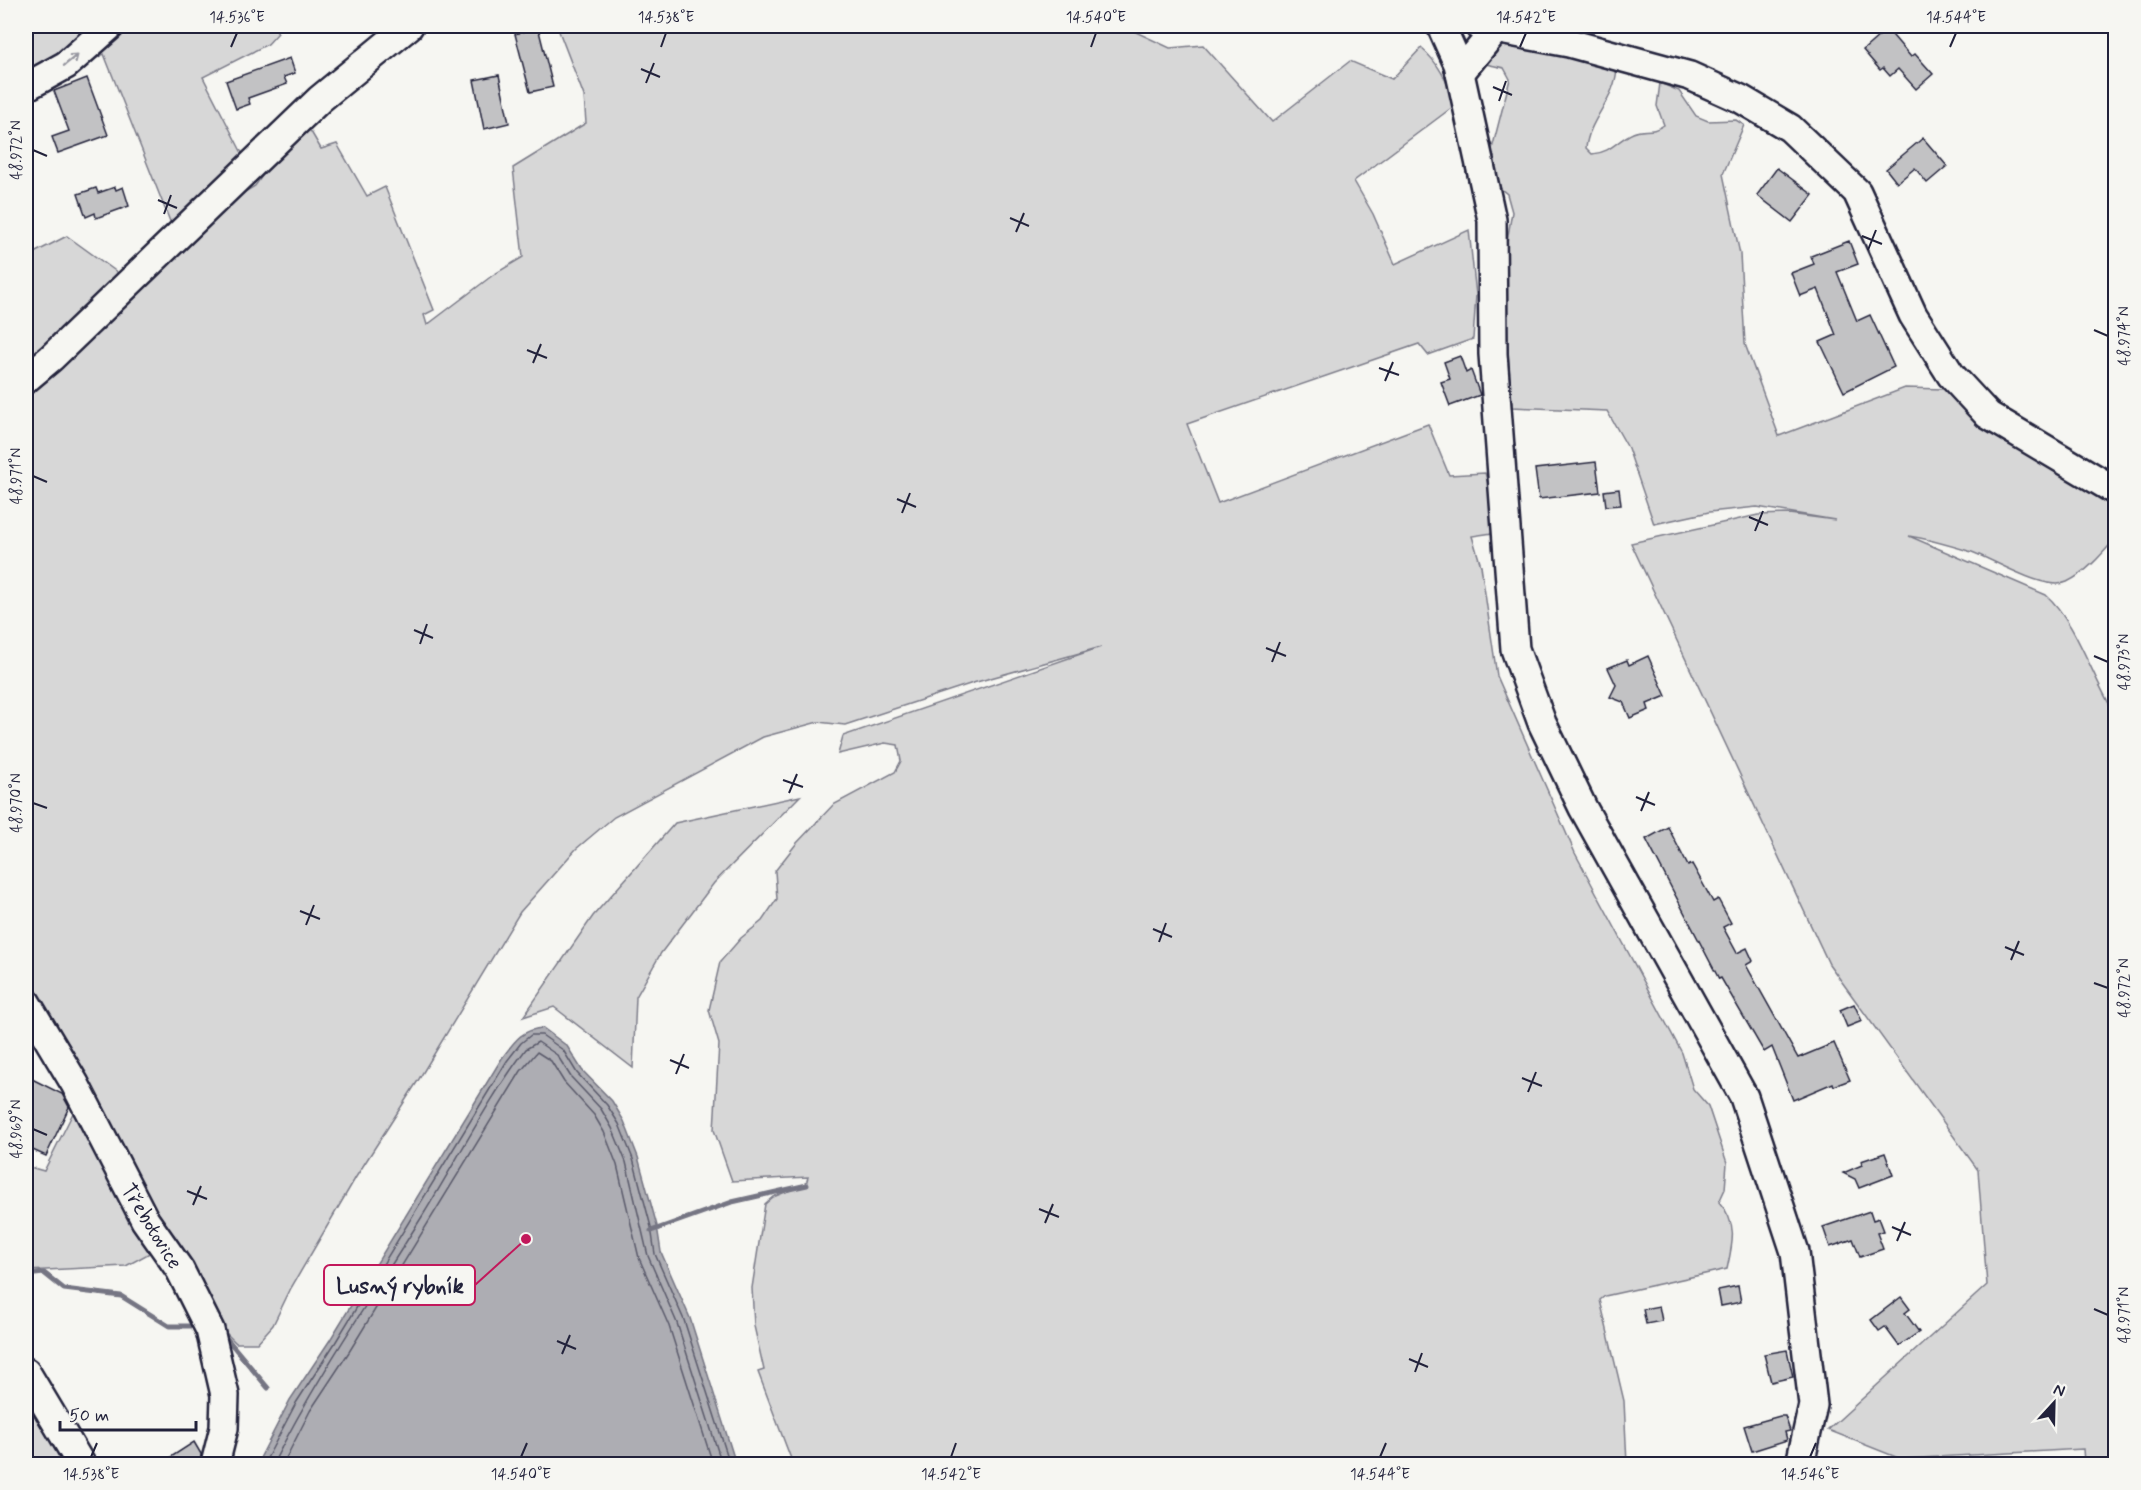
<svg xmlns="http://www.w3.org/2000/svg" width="2141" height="1490" viewBox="0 0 2141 1490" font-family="Mynerve,sans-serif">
  <rect width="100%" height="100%" fill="#f6f6f2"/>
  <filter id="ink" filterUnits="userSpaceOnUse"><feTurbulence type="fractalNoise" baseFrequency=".0167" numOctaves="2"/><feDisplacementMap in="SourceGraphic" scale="12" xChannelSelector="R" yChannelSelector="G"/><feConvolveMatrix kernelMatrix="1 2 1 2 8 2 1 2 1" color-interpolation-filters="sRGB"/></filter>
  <g filter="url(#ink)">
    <g fill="#d7d7d7" stroke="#7c7c89" stroke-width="1.5">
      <path d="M26,26h248l4,7 -10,11 -65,33 42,82 -72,70 -69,-175 -78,40z"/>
      <path d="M557,26h566l47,22 33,-3 69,77 78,-61 42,18 29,-31c18,15 28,35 33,58l-100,75 19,33 22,50 74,-34 7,65 -3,44 -45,16 -9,-11 -232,80 31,79 210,-79 21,51 36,-2 8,28 -1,32 -20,3 9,30 16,110 78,177 107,200 11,36 15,17 19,57 -2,26 -6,13c19,21 14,41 8,67l-122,27 -5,4 24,101 3,63h-834l-35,-92 6,-2 -10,-44 -2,-38 13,-84 8,-7 33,-13 2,-7 -76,4 -18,-51 5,-86 -10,-34 11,-48 21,-24 21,-17 15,-22 -2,-28 21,-27 37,-39 62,-33 6,-11 -3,-16 -13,-2 -47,11 5,-18 258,-89 -128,36 -128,42 -27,-3 -55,15 -149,80 -38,32 -56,63 -101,167 -63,98 -65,111 -18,37 -16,18h-21l-16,-16 -194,-338v-337l5,-15h-5v-242l95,-87 102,-103 32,-19 19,-27 36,-29 11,19 16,-5 30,52 18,-9 49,123 -10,5 3,10 66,-50 30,-18 -10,-89 73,-45 -2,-27z"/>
      <path d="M1503,39l114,28c-1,32 -28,51 -31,81l6,6c19,-1 25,-14 41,-21 12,-5 18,1 31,-8l-7,-19 3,-23 19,8 17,25 12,5 28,-1 8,5 -21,49 17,80 5,90 34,92 126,-48 39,1 36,31 135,79v40c-13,15 -29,34 -48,43 -21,10 -73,-22 -95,-30 -20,-6 -43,-13 -63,-16l137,59c29,25 47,84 69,119v750h-53l3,-3 19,1 -1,-13 -182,10 -73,-29 159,-145 -9,-115 -149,-206 -198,-421 127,-28 31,-1 46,6 -78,-13 -48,5 -55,12 -26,-76 -21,-37 -95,-4 -10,-136 10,-59 -5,-18 -12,-10 -3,-35 18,-70 -6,-11 -23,-5z"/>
      <path d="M67,236l54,39 -95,90v-108z"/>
      <path d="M800,796l-86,87 -53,70 -25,44 -3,71 -79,-61 -31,10 70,-101 82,-93z"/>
      <path d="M76,1107l76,136 -4,11 -22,12 -100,5v-105l18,5z"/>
      <path d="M26,1390l46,74h-46z"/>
    </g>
    <path fill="#adadb3" stroke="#757583" stroke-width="1.5" d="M543,1028l24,18 15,24 30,31 12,20 14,36 19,69 4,26 29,66 46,146h-479l33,-64 40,-60 172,-282c12,-16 20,-29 41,-30z"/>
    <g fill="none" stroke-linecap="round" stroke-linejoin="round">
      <g stroke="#5a5a6b" stroke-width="1.5">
        <path d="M264,1464l32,-61 39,-60 172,-282 14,-18 10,-8h11l21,15 14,23 30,32 12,19 14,35 18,68 4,27 29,66 46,144"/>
        <path d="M273,1464c43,-86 99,-167 150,-249 34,-55 64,-114 103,-166l12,-7 19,13 14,22 30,32 11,19 14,34 22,94 29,67 45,141"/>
        <path d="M283,1464l27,-53 39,-59 172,-281 16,-19 14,9 13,21 30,33 10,17 13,33 22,93 30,68 44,138"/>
      </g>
      <g stroke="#757583" stroke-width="5">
        <path d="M651,1231l81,-29 75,-17"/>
        <path d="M26,1275l18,-2 20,16 57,7 48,30h30"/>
        <path d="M223,1334l45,54"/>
      </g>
    </g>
    <g fill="#c2c2c4" stroke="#22223b" stroke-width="1.5">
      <path d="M538,27l15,60 -23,5 -15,-58z"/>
      <path d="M1887,29l24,28 4,-3 18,20 -17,15 -18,-20 -8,7 -7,-8 -3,2 -17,-20z"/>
      <path d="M290,58l5,15 -11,4 3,7 -39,14 2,6 -14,5 -10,-28z"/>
      <path d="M499,75l10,48 -25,6 -10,-49z"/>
      <path d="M87,78l21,57 -50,18 -6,-16 17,-6 -15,-40z"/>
      <path d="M1923,138l24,28 -20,17 -12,-15 -18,15 -11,-14z"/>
      <path d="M1777,168l36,27 -21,27 -35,-27z"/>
      <path d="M115,187l1,3 7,-3 6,19 -33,12 -1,-5 -9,4 -8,-23 18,-6 2,5z"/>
      <path d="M1849,241l9,23 -21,8 20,49 13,-6 24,52 -50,25 -24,-50 16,-7 -18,-46 -18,7 -9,-23 23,-9 -3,-8z"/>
      <path d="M1460,356l6,17 5,-3 9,25 -30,11 -9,-24 9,-3 -6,-17z"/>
      <path d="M1596,462l4,30 -61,7 -4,-30z"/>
      <path d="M1619,489l2,16 -15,1 -2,-15z"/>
      <path d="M1648,656l18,40 -19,8 2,6 -19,8 -7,-16 -13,-5 6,-12 -8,-17 19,-8 2,5z"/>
      <path d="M1668,827l20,39 4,-2 21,38 5,-3 13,24 -8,4 14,26 10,-5 6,13 -7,4 52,93 36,-15 16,37 -16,6 -1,-3 -40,17 -21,-53 -8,5 -43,-74 -2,1 -73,-140z"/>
      <path d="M1854,1004l8,17 -15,6 -7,-17z"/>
      <path d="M26,1076l36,18 7,13 -23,49 -20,-9z"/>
      <path d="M1885,1153l8,22 -34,13 -4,-9 -12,-6 19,-8 -1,-4z"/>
      <path d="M1870,1211l3,9 6,-2 5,13 -7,2 6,16 -23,8 -7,-18 -23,8 -7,-20z"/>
      <path d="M1738,1286l3,16 -20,4 -3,-16z"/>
      <path d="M1901,1297l9,12 -5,4 14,19 -20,14 -14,-19 -6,4 -8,-11z"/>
      <path d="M1659,1306l3,15 -16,3 -3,-15z"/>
      <path d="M1787,1350l6,27 -22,5 -7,-28z"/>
      <path d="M1780,1416h5l5,15 -5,1 2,8 -35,11 -8,-25z"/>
      <path d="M194,1442l7,12 -1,10h-40z"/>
    </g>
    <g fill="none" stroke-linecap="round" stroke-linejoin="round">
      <defs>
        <g id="minor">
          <path d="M1441,26l17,38 34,156 1,134 22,295 27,74 41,85 161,289 51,155 18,153 -13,59"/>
          <path d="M1479,26l90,17 121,33 51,23 49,29 67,64 56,123 38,60 37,40 128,76"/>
          <path d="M1460,73l36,-44"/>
          <path d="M26,87l40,-22 44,-39"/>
          <path d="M26,379l25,-21 269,-259 89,-73"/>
          <path d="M26,1002l49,82 70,136 35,50 30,60 15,65 -1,33 -9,36"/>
          <path d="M26,1372l55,92"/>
        </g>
      </defs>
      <use href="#minor" stroke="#22223b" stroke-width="32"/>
      <use href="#minor" stroke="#f6f6f2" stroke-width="27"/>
    </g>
    <defs><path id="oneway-shaft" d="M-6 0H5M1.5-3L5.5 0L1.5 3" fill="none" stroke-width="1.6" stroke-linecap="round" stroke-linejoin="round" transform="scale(1.5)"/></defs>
    <use stroke="#9797a0" href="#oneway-shaft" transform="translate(71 60) rotate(-39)"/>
  </g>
  <path fill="none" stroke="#22223b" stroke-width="2" d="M231,47l6,-14M661,47l5,-14M1091,47l5,-14M1520,47l6,-14M1950,47l6,-14M641,69l19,8M646,83l8,-20M1493,87l19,8M1499,101l7,-20M33,150l14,6M158,200l19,8M164,214l7,-19M1010,218l19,8M1016,232l8,-19M1862,236l20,8M1868,250l8,-20M2094,330l14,6M527,350l20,8M533,363l8,-19M1379,368l20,7M1385,381l8,-19M33,476l14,6M897,499l19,8M902,513l8,-20M1749,517l19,8M1755,531l8,-20M414,630l19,8M420,644l7,-20M1266,648l20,8M2094,656l14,6M1272,662l8,-20M783,780l20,7M789,793l8,-19M1636,797l19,8M33,803l14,5M1641,811l8,-19M300,911l20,8M306,925l8,-20M1153,929l19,8M1159,942l7,-19M2005,947l19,8M2011,960l8,-19M2094,983l14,5M670,1060l19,8M676,1074l8,-20M1522,1078l20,8M1528,1092l8,-20M33,1129l14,6M187,1191l20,8M193,1205l8,-19M1039,1209l20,8M1045,1223l8,-19M1892,1227l19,8M1897,1241l8,-19M2094,1309l14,6M557,1341l19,8M562,1354l8,-19M1409,1359l19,8M1415,1372l7,-19M91,1457l6,-14M521,1457l6,-14M951,1457l5,-14M1380,1457l6,-14M1810,1457l6,-14"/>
  <g text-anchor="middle" stroke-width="4.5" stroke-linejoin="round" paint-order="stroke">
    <g font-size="21" fill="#22223b" stroke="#f6f6f2">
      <text transform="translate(152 1226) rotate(58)" y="7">Třebotovice</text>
    </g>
  </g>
  <path fill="none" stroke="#c2185b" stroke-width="2" d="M526 1239L475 1285"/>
  <circle fill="#c2185b" stroke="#f6f6f2" stroke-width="2" cx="526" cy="1239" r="6"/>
  <rect fill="#f6f6f2" stroke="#c2185b" stroke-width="2" x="324" y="1265" width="151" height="40" rx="6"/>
  <g font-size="22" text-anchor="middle" font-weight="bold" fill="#22223b">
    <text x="400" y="1293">Lusný rybník</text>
  </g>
  <rect width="2141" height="1490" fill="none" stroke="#f6f6f2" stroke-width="66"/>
  <g transform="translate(2054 1403) rotate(22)" stroke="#f6f6f2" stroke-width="4.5" paint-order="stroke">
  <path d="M0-4.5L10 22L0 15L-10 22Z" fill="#22223b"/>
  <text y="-9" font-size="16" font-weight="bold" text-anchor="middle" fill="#22223b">N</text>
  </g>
  <path d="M60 1421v9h136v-9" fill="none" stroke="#22223b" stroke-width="3"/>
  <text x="69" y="1421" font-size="18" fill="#22223b" stroke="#f6f6f2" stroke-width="4.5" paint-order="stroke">50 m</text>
  <rect x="33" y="33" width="2075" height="1424" fill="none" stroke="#22223b" stroke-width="2"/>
  <g font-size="15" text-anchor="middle" fill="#22223b">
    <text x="237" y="22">14.536°E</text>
    <text x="666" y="22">14.538°E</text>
    <text x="1096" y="22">14.540°E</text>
    <text x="1526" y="22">14.542°E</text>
    <text x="1956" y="22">14.544°E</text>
    <text transform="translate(16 150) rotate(-90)" y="5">48.972°N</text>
    <text transform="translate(2124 336) rotate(-90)" y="5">48.974°N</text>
    <text transform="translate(16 476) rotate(-90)" y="5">48.971°N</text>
    <text transform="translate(2124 662) rotate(-90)" y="5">48.973°N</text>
    <text transform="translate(16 803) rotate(-90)" y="5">48.970°N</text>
    <text transform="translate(2124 988) rotate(-90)" y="5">48.972°N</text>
    <text transform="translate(16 1129) rotate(-90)" y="5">48.969°N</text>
    <text transform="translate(2124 1315) rotate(-90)" y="5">48.971°N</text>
    <text x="91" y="1479">14.538°E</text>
    <text x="521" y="1479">14.540°E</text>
    <text x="951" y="1479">14.542°E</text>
    <text x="1380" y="1479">14.544°E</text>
    <text x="1810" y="1479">14.546°E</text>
  </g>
</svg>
